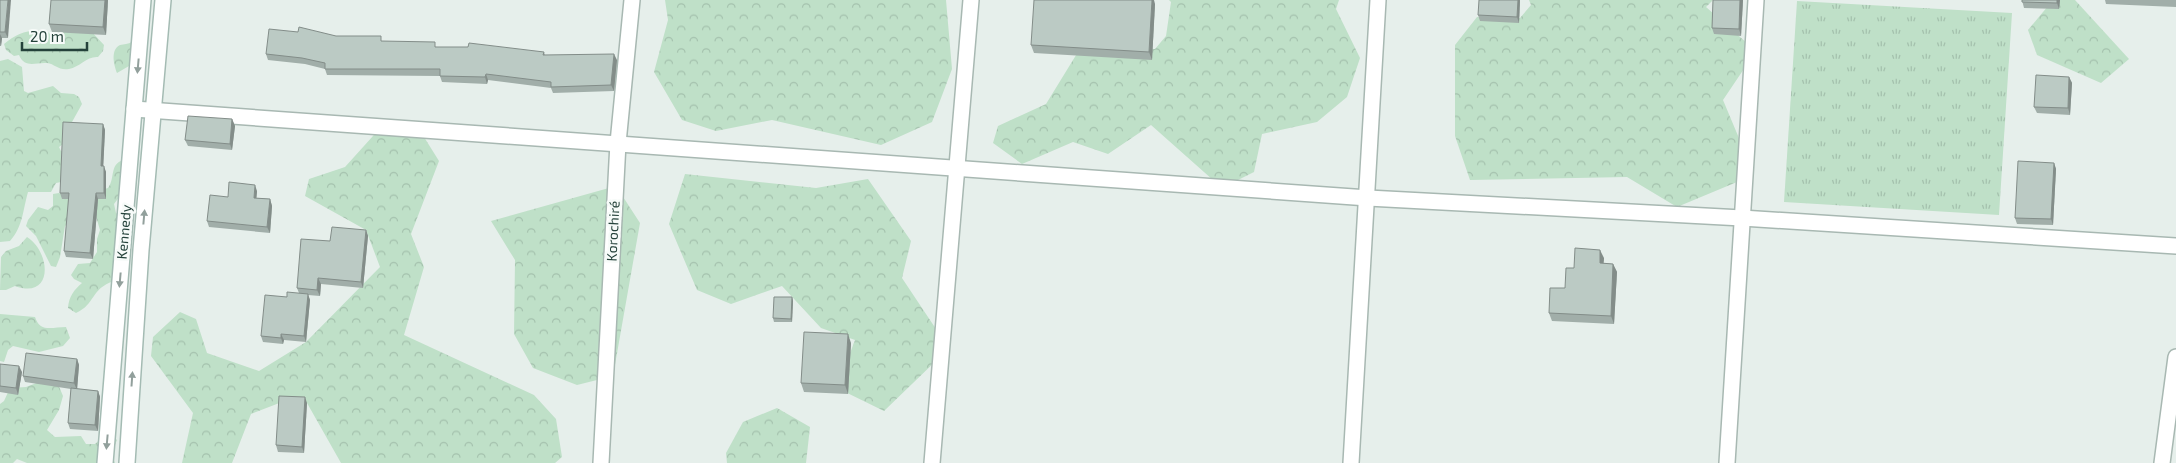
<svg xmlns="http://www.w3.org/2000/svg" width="2176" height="463" viewBox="0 0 2176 463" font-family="'Exo 2',sans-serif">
  <defs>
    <pattern id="forest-crowns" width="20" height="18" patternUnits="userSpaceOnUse" patternTransform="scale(1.25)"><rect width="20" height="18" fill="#bfe0c8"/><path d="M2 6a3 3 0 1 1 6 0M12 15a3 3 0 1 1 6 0" fill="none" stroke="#a4c1ad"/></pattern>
    <pattern id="park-tufts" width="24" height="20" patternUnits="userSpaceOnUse" patternTransform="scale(1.25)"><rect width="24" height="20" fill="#bfe0c8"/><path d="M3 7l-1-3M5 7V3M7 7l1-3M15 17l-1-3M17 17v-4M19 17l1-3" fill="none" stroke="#a4c1ad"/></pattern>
  </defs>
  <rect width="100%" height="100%" fill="#e6efeb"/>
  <g fill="url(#forest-crowns)">
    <path d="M665,0h281l6,69 -20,53 -51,23 -109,-25 -56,11 -34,-11 -28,-48 14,-52z"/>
    <path d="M1169,0h170l-3,9 24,49 -13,39 -30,25 -55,12 -8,38 -32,16 -71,-63 -43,29 -35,-12 -51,22 -29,-21 5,-17 48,-22 35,-57 74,2 11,-13 5,-34z"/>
    <path d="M1529,0h184l-7,7 50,44 -33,49 18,43 -4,39 -60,25 -50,-30 -157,3 -15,-44v-91l22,-28 43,1 11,-13z"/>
    <path d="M2053,0h22l54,59 -28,24 -64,-28 -9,-25z"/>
    <path d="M72,26l18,4 14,15 -1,6 -5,6c-11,-1 -18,10 -29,12 -10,2 -14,-5 -22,-6 -11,-1 -22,6 -28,-8l-5,1 -8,-6 -2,-6c12,-10 24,-15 39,-13l2,3 3,-2 5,5z"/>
    <path d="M132,42l4,25 -7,-1 -12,7c-3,-8 -7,-23 3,-28 4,-1 8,-1 12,-3z"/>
    <path d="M8,59l14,8 2,24 4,2 25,-7 8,7 13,1 5,3 3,7 -10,18 2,14 -15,11 2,4 12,3 3,25 -20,4 -5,9h-23c-5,17 -5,35 -18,49l-10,1v-181z"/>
    <path d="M382,126l37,3 20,32 -28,73 13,33 -20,68 130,60 22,24 6,38 -7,6h-214l-34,-60 -25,-1 -31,12 -19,49h-50l11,-50 -42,-57 2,-19 27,-25 16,7 11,34 52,18 47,-29 74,-75 -14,-37 -61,-34 4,-17 36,-12z"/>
    <path d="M127,159l-7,37 -6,8 2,9 10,9 -12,59c-24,8 -18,23 -38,32l-8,-5c1,-12 6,-18 14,-25l-8,-4 -3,-4 7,-11 12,-1 7,-11v-13l3,-9 -8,-27 9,-13 7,-2c8,-10 0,-26 19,-29z"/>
    <path d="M685,174l131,14 52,-9 43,62 -9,37 40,60 -1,18 -57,55 -47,-23 18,-48 -34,-12 -39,-42 -51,18 -34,-14 -28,-66z"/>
    <path d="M616,186l24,37 -27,153 -36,9 -44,-17 -19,-34 1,-74 -24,-39z"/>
    <path d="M59,193l15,4 -1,22 -8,7 -5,31 -4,10 -5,-1 -15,-30 -10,-10 2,-6 10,-13 10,3 5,-4v-12z"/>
    <path d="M27,237c24,15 27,63 -12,49l-9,4h-6l1,-33 5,-6 13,-5z"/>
    <path d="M0,314l35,3c5,16 17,10 31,10l4,11 -7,8 -24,6 -26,-6 -5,4 -4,12 -4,-1z"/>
    <path d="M42,381l16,3 5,12 -4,14 -12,20 8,7 26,-1 5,8h9l13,-12 9,8 -6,14 4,9h-88l-10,-4 -4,4h-13v-59l4,-3 6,-13 16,-1z"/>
    <path d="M777,408l33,19 -4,36h-79l-1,-10 17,-31z"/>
  </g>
  <path fill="url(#park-tufts)" d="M1797,1l215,12 -13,202 -215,-13z"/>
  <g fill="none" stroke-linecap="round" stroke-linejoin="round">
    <defs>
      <g id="street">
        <path d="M134,109l1234,89 374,20 434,28"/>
        <path d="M601,463l17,-320 14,-143"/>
        <path d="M932,463l39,-463"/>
        <path d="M1351,463l27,-463"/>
        <path d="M1727,463l29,-463"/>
        <path d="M2162,463l14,-106"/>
      </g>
      <g id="secondary">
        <path d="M105,463l38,-463"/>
        <path d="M127,463l14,-213 22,-250"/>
      </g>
    </defs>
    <use href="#street" stroke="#a8b8b2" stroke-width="18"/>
    <use href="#secondary" stroke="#a4bbb3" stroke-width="18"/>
    <use href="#street" stroke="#fff" stroke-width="15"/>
    <use href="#secondary" stroke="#fff" stroke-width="15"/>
  </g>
  <g fill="#a1aea9">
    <path d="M0,0l8,38h-6l-1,8h-1z"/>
    <path d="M108,0l-2,35 -54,-3 -3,-8z"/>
    <path d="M1520,0l-1,23 -39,-2 -2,-6z"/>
    <path d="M1713,0h30l-2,36 -27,-2 -2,-6z"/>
    <path d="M2022,0h38l-1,9 -35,-1z"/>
    <path d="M2105,0h71v7l-70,-3z"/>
    <path d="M1155,4l-3,56 -118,-7 -3,-8z"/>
    <path d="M336,36l101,11 107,5 1,3 72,5 -3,31 -61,2 -2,-5 -63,-8 -1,4 -45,-2 -2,-6 -113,-1 -2,-6 -20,-5 -37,-4 -2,-6z"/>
    <path d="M2069,77l3,6 -2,32 -33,-2 -3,-6z"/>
    <path d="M232,119l3,7 -3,24 -44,-4 -3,-6z"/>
    <path d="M103,124l2,6 -2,36 3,6v27h-8l-5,60 -27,-2 -2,-6 5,-52h-7l-2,-6z"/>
    <path d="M2054,163l2,6 -3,56 -36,-1 -2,-6z"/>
    <path d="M257,191l-1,7 14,1 2,7 -2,27 -61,-6 -2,-6z"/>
    <path d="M366,230l2,6 -5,52 -42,-4 -1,12 -12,-1 2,5 -4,42 -22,-2 -1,4 -20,-2 -2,-6 26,-39 12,-4 -2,-5 33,-47z"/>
    <path d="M1604,258l-1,5 10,1 4,8 -3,52 -62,-3 -3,-8 16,-25 9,-20z"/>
    <path d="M792,297l1,4 -1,21h-18l-1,-4z"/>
    <path d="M851,343l-3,51 -44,-2 -3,-9z"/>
    <path d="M77,359l2,6 -2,24 21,2 2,6 -2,34 -28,-2 -2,-6 3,-34 -46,-7 -2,-6z"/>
    <path d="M0,364l22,8 -4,23 -18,-3z"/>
    <path d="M307,403l-3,50 -26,-1 -2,-7z"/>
  </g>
  <g fill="#838d89">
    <path d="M8,0h3l-3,38 -3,-6z"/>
    <path d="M105,0h3l-2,35 -3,-8z"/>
    <path d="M1152,0h2l1,4 -3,56 -3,-8z"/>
    <path d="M1518,0h2l-1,23 -2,-6z"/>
    <path d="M1740,0h3l-2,36 -2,-7z"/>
    <path d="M2057,0h3l-1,9 -2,-6z"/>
    <path d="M0,34l2,4 -1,8 -1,-4z"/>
    <path d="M614,54l3,6 -3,31 -3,-6z"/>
    <path d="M486,74l2,6 -1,4 -2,-7z"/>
    <path d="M2069,77l3,6 -2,32 -2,-7z"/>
    <path d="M232,119l3,7 -3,24 -2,-6z"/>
    <path d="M103,124l2,6 -2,42 -2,-6z"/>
    <path d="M2054,163l2,6 -3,56 -2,-6z"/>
    <path d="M104,166l2,6v27l-2,-6z"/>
    <path d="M255,185l2,6 -1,13 -2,-6z"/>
    <path d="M96,193l2,6 -5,60 -3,-6z"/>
    <path d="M270,199l2,7 -2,27 -3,-6z"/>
    <path d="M366,230l2,6 -5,52 -2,-6z"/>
    <path d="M1600,250l4,8 -1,14 -3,-9z"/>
    <path d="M1613,264l4,8 -3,52 -3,-8z"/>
    <path d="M318,278l3,6 -1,12 -3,-6z"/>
    <path d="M308,294l2,6 -4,42 -2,-6z"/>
    <path d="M792,297l1,4 -1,21 -1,-3z"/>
    <path d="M281,334l3,6 -1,4 -2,-6z"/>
    <path d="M848,334l3,9 -3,51 -3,-9z"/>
    <path d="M77,359l2,6 -2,25 -3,-7z"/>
    <path d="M19,366l3,6 -4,23 -2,-7z"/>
    <path d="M98,391l2,6 -2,34 -3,-6z"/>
    <path d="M305,397l2,6 -3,50 -2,-6z"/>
  </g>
  <g fill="#bbcac4" stroke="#838d89">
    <path d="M0,0h8l-3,32h-5z"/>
    <path d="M51,0h54l-2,27 -54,-3z"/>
    <path d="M1034,0h118l-3,52 -118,-7z"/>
    <path d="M1479,0h39l-1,17 -39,-2z"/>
    <path d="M1713,0h27l-1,29 -27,-1z"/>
    <path d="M2022,0h35v3l-35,-1z"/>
    <path d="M299,27l37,9h45v5l54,1v5h33l1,-4 75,9 -1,3 71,-1 -3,31 -60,2v-5l-65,-8 -1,3 -45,-1v-7h-115v-6l-23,-5 -36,-4 3,-25 29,3z"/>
    <path d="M2036,75l33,2 -1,31 -34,-1z"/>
    <path d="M188,116l44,3 -2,25 -45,-4z"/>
    <path d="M63,122l40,2 -2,42h3v27h-8l-6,60 -26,-2 5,-58h-9z"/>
    <path d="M2018,161l36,2 -3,56 -36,-1z"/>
    <path d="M229,182l26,3 -1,13 16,1 -3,28 -60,-6 3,-26 18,2z"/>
    <path d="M332,227l34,3 -5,52 -43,-4 -1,12 -20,-2 4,-49 29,2z"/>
    <path d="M1575,248l25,2v13l13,1 -2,52 -62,-3 1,-25h15l1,-20h8z"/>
    <path d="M287,292l21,2 -4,42 -23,-2v4l-20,-2 4,-41 22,2z"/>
    <path d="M774,297h18l-1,22 -18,-1z"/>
    <path d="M804,332l44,2 -3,51 -44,-2z"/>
    <path d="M26,353l51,6 -3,24 -51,-7z"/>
    <path d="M0,364l19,2 -3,22 -16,-2z"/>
    <path d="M71,388l27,3 -3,34 -27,-2z"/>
    <path d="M279,396l26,1 -3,50 -26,-2z"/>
  </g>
  <defs><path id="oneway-solid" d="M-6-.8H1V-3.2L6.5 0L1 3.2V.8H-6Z" transform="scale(1.25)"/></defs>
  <g fill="#92a09c">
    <use href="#oneway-solid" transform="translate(138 66) rotate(95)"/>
    <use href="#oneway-solid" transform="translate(144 217) rotate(-85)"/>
    <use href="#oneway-solid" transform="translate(120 280) rotate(95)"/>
    <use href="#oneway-solid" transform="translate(132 379) rotate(-86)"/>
    <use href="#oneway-solid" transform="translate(107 442) rotate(95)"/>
  </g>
  <g text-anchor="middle" stroke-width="5" stroke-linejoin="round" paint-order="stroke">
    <g font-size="14" fill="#24423a" stroke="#f7fbf9">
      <text transform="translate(613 231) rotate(-87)" y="5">Korochiré</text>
      <text transform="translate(124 232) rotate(-85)" y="5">Kennedy</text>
    </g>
  </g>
  <path d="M22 42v8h65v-8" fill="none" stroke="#24423a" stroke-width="2.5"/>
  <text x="30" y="42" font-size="15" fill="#24423a" stroke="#f7fbf9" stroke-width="4" paint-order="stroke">20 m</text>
</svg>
